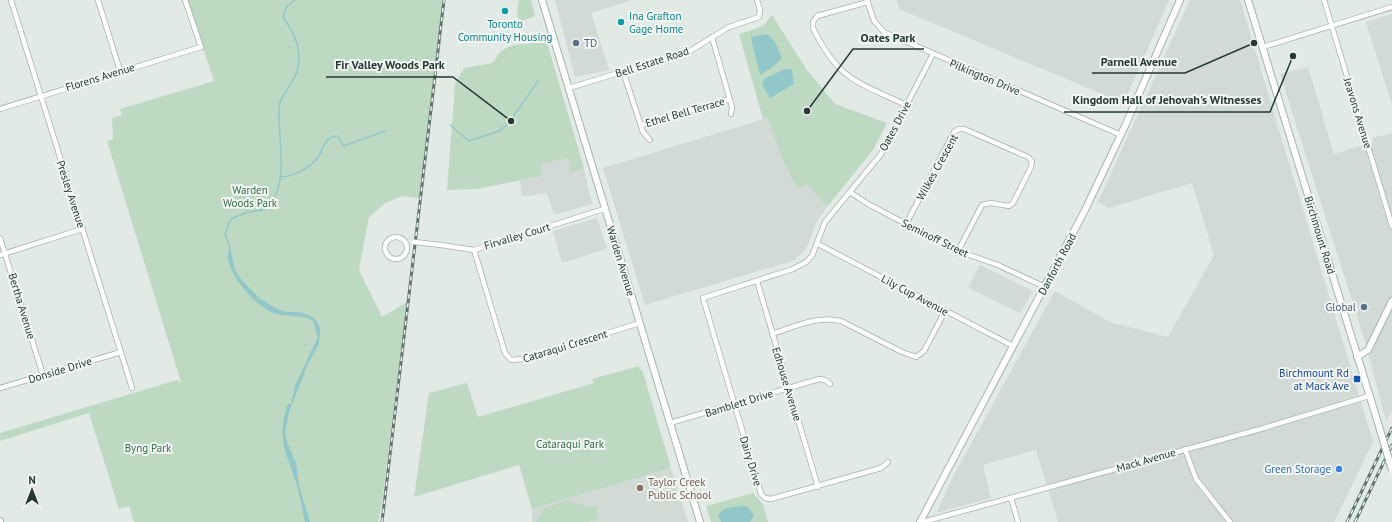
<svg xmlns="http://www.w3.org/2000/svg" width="1392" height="522" viewBox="0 0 1392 522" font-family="'PT Sans',sans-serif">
  <rect width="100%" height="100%" fill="#e2eae6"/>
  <g fill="#d1dad5">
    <path d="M555,0h77l-41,13 18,57 -34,7z"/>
    <path d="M897,0h272l-45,103 -225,-94z"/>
    <path d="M1190,0h50l133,442 -39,80h-276l-22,-72 -53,15 8,33 -55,15 19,-40 100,-182 55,31 58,15 46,-82 -22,-72 -83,25 -11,-6z"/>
    <path d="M1392,14v91l-26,-83z"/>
    <path d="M1308,67l26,87 39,-12 -1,-4 20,-5v277l-6,11 -22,-83 -84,-264z"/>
    <path d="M767,118l17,45 13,26 10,-5 20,23 -10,14 -10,26 -12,13 -150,45 -42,-137z"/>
    <path d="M568,158l2,13 14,-3 8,36 -38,11 -7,-22 -25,4 -2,-16 21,-5 -1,-12z"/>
    <path d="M597,218l10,31 -45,14 -9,-32z"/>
    <path d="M980,265l53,26 -13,22 -52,-25z"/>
    <path d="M671,468l17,54h-156v-13z"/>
  </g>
  <g fill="#bed9c2">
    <path d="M187,0h256l-23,198 -18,-2 -17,7 -16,14 -10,53 23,47 25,-15 -25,200 -4,20h-244l-5,-16 -10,3 -30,-96 -89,28v-8l177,-53 4,2 -74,-241 6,-2 -1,-21 10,-3 -2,-6 94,-28z"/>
    <path d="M519,0h12l4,16 -13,5 -5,-5z"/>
    <path d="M772,15l35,55 28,34 52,19 -14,27 -46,57 -20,-23 -10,5 -13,-26 -17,-45 -4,1 -24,-85 24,-8z"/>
    <path d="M546,39l38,129 -14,4 -2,-14 -27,6 1,12 -65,13 -30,1 8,-106 9,-16 29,-5c3,-4 6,-11 10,-13 12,-9 30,-3 43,-11z"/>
    <path d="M639,366l1,4 2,-1 29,99 -139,41 -13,-44 -105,32 15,-104 38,-10 11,34 116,-34 -2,-4z"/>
    <path d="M753,493l10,11 5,18h-57l-5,-16z"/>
    <path d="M568,500l10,5 4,-3 5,5 10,-1 2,14 -11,2h-52l8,-14z"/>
  </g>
  <g fill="#91c7c9">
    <path d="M768,34l7,8 7,16 -8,8 -14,9 -9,-36 4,-3z"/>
    <path d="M785,69l7,1 2,14 -24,14 -8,-13 2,-6z"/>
    <path d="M230,247l5,22 4,8 20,21 23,14h18l11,4 5,4 4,8 -1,16 -12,22 -18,46 -4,20 2,10 9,21 3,23 11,36h-5c-3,-13 -5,-26 -9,-40 -10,-31 -20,-44 -8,-78h3l4,-18 18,-39 5,-8 -5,-19c-14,-6 -30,-2 -44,-9 -16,-8 -50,-45 -39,-64z"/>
    <path d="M747,506l7,9 -4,7h-29l-3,-7c6,-10 19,-8 29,-9z"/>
  </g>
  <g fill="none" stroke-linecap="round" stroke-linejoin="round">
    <g stroke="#91c7c9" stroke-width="1.5">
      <path d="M751,35l2,2"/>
      <path d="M450,125l19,16 30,-10 9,-7 30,-43"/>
      <path d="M280,177c13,0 30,-9 38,-20 6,-9 6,-20 19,-21l7,10 41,-15"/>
      <path d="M230,248l-5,-14 6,-15c4,-2 9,-4 14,-6 7,-2 20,-1 25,-8 20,-28 7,-67 9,-99 1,-12 20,-26 20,-47 0,-17 -7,-29 -16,-42l4,-11 8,-6"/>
      <path d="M278,310l10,3"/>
      <path d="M316,344l3,-8"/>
    </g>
    <defs>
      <g id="street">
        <path d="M11,0l121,388"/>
        <path d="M98,0l22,71"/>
        <path d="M867,0l7,21 10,11 237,103"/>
        <path d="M1324,0l68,226"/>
        <path d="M868,2l-51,14 -4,6v6c26,53 43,53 93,77"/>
        <path d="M712,37l20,70 -1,7"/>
        <path d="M1263,47l129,-40"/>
        <path d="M623,71l20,61 7,8"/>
        <path d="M569,88l121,-37 39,-24 30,-10 1,-7 -3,-10"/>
        <path d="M0,109l201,-62 -16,-47"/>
        <path d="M641,125l89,-26"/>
        <path d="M850,192l18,12 90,47 40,14 47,22"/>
        <path d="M906,224l48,-92 5,-3h5l64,28 4,4 -1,6 -18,36 -4,3 -18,-3 -9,2 -24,46"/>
        <circle cx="396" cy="248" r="11"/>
        <path d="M0,238l43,137"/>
        <path d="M818,244l195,102"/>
        <path d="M441,245l33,5 130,-41"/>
        <path d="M474,250l31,103 6,7 12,-1 117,-36"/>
        <path d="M0,255l82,-26"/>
        <path d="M757,281l61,206"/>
        <path d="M772,334c22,-7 47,-19 69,-13l61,31 14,5 8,-6 21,-40"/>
        <path d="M0,388l121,-36"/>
        <path d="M670,423l149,-44 6,1 5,4"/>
        <path d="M1185,449l11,30 34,43"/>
        <path d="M888,462l-7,6 -110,31 -6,-1 -4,-4 -58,-196 90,-29 13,-7 6,-6 13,-34 56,-68 52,-100"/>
        <path d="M1011,498l7,24"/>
        <path d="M923,522l341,-94 105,-32"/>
      </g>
      <g id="secondary">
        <path d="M542,0l158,522"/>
        <path d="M1248,0l130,423"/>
        <path d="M1357,357l11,-7 24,-49"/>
        <path d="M0,521v1"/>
        <path d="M920,522l165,-312 40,-84 55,-126"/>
      </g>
    </defs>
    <use href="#street" stroke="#a5b1ac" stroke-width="6"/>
    <use href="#secondary" stroke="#a2b5ac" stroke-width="8"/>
    <use href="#street" stroke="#fff" stroke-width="4.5"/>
    <use href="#secondary" stroke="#fff" stroke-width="6"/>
    <defs>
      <g id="rail">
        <path d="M382,522l62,-522"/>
        <path d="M1347,522l45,-94"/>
        <path d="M1355,522l37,-77"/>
      </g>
    </defs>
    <use href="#rail" stroke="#5f756c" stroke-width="3"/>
    <use href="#rail" stroke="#f2f7f4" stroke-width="1.5" stroke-dasharray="4.5" stroke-linecap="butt"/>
    <defs>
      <path id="street-bridge" d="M414,242l27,3"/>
      <path id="secondary-bridge" d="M1378,423l14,47"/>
    </defs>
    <use href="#street-bridge" stroke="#a5b1ac" stroke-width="6" stroke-linecap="butt"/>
    <use href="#secondary-bridge" stroke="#a2b5ac" stroke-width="8" stroke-linecap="butt"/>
    <use href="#street-bridge" stroke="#fff" stroke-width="4.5"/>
    <use href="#secondary-bridge" stroke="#fff" stroke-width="6"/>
  </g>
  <g fill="#0f9aa8" stroke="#f2f7f4" stroke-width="1.5">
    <circle cx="505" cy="11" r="4"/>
    <circle cx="621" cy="22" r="4"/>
  </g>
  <g fill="#5c6f8a" stroke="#f2f7f4" stroke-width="1.5">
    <circle cx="576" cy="43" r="4"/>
    <circle cx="1364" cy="307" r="4"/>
  </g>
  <rect fill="#1a4fb4" stroke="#f2f7f4" stroke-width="1.5" x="1353" y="375" width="8" height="8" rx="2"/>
  <circle fill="#3f7fe0" stroke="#f2f7f4" stroke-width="1.5" cx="1339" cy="469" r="4"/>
  <circle fill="#8d6e63" stroke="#f2f7f4" stroke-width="1.5" cx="640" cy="488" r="4"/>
  <g text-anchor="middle" stroke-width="4" stroke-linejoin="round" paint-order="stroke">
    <g font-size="11" fill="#0d838f" stroke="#f2f7f4" text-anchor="start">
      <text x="629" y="20">Ina Grafton<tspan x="629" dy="13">Gage Home</tspan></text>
      <text x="505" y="28" text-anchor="middle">Toronto<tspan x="505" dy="13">Community Housing</tspan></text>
    </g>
    <g font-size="11" fill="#4e5e75" stroke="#f2f7f4" text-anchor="start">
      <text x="584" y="47">TD</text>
      <text x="1356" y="311" text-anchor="end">Global</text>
    </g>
    <g font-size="11" fill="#243931" stroke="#f2f7f4">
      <text transform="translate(652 62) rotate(-18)" y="4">Bell Estate Road</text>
      <text transform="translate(100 77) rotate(-17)" y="4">Florens Avenue</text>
      <text transform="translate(985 77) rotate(23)" y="4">Pilkington Drive</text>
      <text transform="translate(685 112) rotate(-16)" y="4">Ethel Bell Terrace</text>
      <text transform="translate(1358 113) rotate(73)" y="4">Jeavons Avenue</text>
      <text transform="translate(895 126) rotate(-62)" y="4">Oates Drive</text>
      <text transform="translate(937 167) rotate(-61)" y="4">Wilkes Crescent</text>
      <text transform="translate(71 194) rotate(72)" y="4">Presley Avenue</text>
      <text transform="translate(1320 235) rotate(73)" y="4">Birchmount Road</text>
      <text transform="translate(517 236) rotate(-17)" y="4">Firvalley Court</text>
      <text transform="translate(935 238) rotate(26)" y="4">Seminoff Street</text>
      <text transform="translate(621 261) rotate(73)" y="4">Warden Avenue</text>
      <text transform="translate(1057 264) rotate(-62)" y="4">Danforth Road</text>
      <text transform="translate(915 295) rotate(28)" y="4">Lily Cup Avenue</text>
      <text transform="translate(22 306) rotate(73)" y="4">Bertha Avenue</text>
      <text transform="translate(565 346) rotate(-17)" y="4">Cataraqui Crescent</text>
      <text transform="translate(60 370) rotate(-17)" y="4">Donside Drive</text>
      <text transform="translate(787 384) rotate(73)" y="4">Edhouse Avenue</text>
      <text transform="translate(739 403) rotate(-17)" y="4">Bamblett Drive</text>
      <text transform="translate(1146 460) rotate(-16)" y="4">Mack Avenue</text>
      <text transform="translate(751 461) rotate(73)" y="4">Dairy Drive</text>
    </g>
    <g font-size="11" fill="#346b42" stroke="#f2f7f4">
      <text x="250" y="194">Warden<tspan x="250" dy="13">Woods Park</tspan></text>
      <text x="570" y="448">Cataraqui Park</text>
      <text x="148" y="452">Byng Park</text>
    </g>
    <g font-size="11" fill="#164399" stroke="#f2f7f4" text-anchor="end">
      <text x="1349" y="377">Birchmount Rd<tspan x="1349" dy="13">at Mack Ave</tspan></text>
    </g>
    <g font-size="11" fill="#366cbe" stroke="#f2f7f4" text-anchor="end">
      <text x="1331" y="473">Green Storage</text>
    </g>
    <g font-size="11" fill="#785e54" stroke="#f2f7f4" text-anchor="start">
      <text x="648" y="486">Taylor Creek<tspan x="648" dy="13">Public School</tspan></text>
    </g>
  </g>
  <path fill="none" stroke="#243931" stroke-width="1.5" d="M807 111L853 49H924M1254 43L1185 73H1092M511 121L453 77H326M1293 56L1270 112H1064"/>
  <g fill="#243931" stroke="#f2f7f4" stroke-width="1.5">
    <circle cx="807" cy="111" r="4"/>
    <circle cx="1254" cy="43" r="4"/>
    <circle cx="511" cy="121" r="4"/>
    <circle cx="1293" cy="56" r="4"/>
  </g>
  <g font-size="12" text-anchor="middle" font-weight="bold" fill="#243931" stroke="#f2f7f4" stroke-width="4" stroke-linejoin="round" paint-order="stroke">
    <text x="888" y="42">Oates Park</text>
    <text x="1139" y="66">Parnell Avenue</text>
    <text x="390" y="69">Fir Valley Woods Park</text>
    <text x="1167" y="104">Kingdom Hall of Jehovah's Witnesses</text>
  </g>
  <g transform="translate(32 490)" stroke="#f2f7f4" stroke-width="3" paint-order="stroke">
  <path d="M0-3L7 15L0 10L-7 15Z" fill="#243931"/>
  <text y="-6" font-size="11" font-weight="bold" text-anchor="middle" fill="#243931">N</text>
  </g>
</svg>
